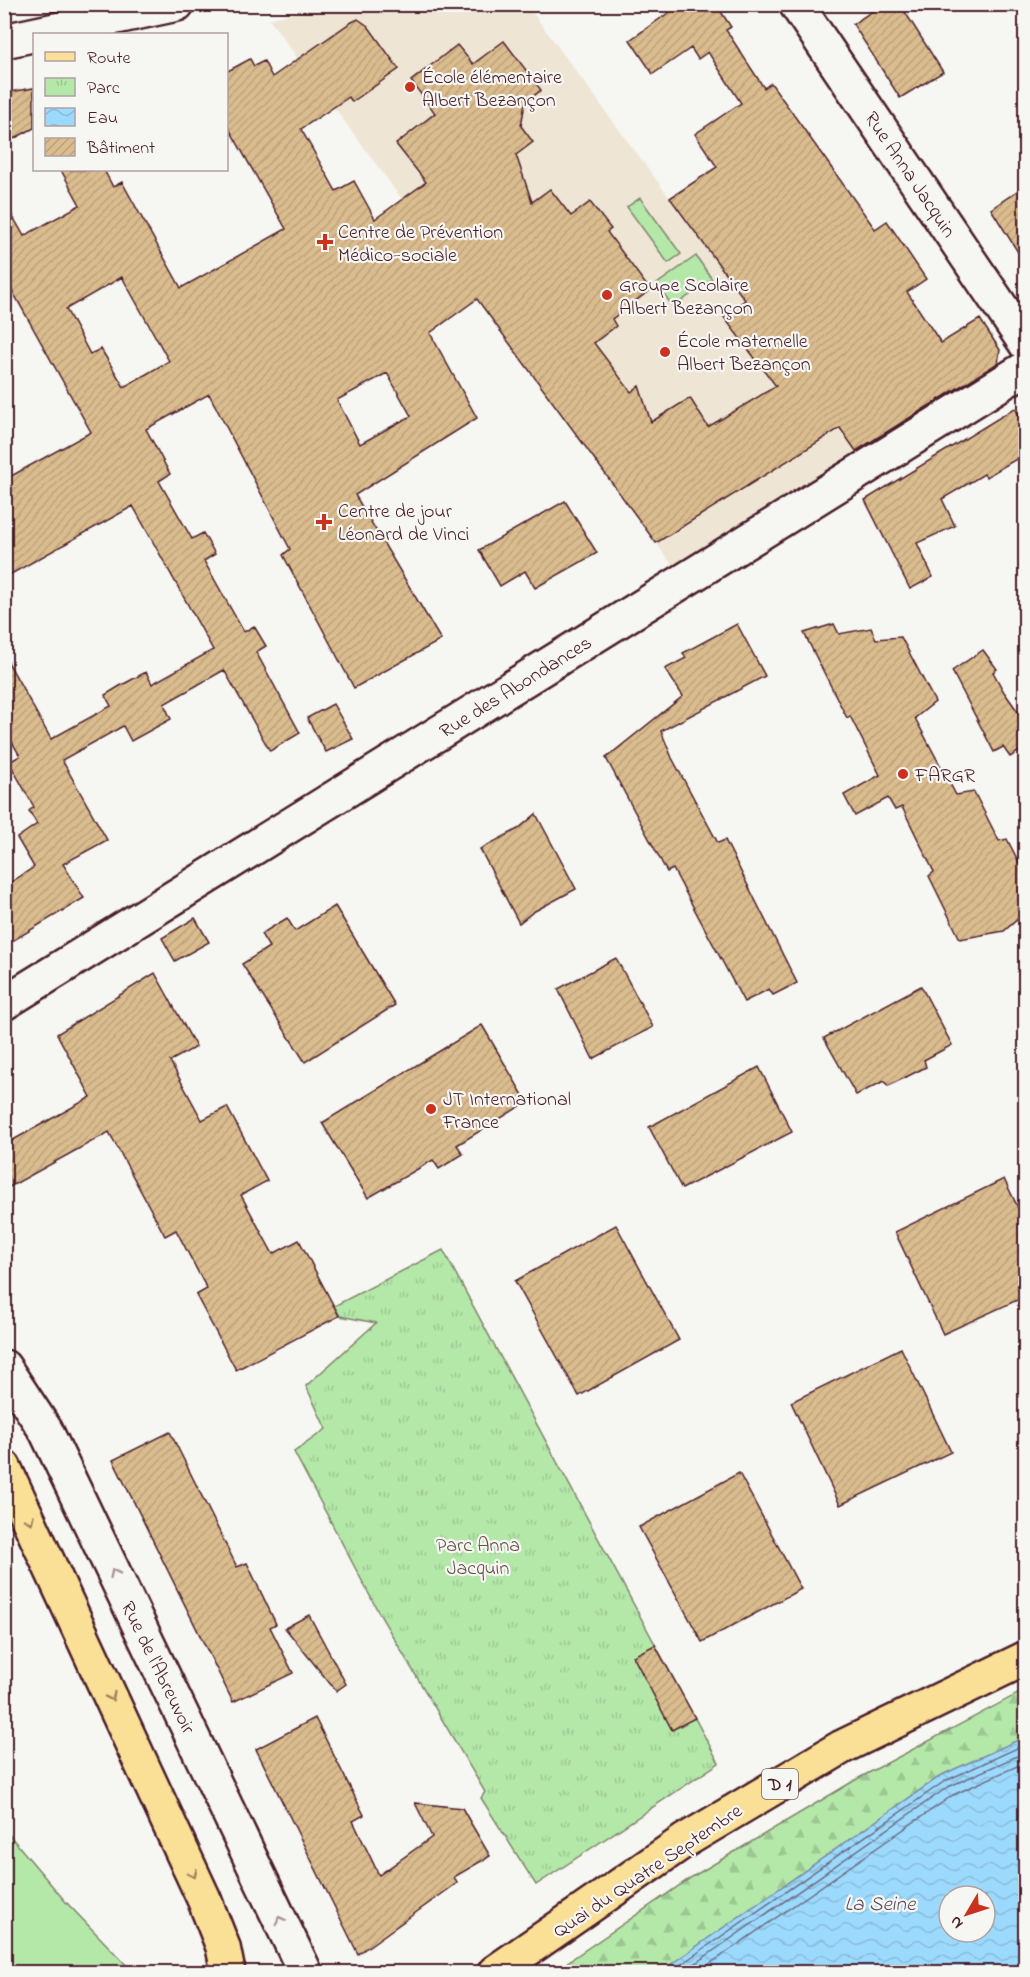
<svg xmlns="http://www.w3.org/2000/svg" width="1030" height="1977" viewBox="0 0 1030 1977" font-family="'Indie Flower',sans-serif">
  <defs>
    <pattern id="forest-firs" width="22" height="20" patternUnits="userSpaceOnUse" patternTransform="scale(1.5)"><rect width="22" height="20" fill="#b4e8a9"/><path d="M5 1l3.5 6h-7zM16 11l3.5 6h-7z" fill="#9cc792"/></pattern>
    <pattern id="park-tufts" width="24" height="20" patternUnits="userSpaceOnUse" patternTransform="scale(1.5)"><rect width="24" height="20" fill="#b4e8a9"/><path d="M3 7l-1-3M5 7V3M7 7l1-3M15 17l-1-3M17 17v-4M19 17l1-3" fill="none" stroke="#9cc792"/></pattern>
    <pattern id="water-waves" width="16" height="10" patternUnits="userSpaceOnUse" patternTransform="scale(1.5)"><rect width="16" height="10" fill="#9cdafd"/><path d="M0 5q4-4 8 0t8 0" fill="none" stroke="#88bbd9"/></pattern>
    <pattern id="building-hatch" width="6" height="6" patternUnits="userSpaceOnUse" patternTransform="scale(1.5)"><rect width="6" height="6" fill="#dbbc8e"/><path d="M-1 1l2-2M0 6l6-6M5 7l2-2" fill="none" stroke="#bda17b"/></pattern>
  </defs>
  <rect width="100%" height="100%" fill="#f6f6f2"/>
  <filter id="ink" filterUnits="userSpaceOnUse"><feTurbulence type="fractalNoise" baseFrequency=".0167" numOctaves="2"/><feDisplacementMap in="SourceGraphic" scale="12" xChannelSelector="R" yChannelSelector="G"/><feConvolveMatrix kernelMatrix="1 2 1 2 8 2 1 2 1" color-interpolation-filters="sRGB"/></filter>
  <g filter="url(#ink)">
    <path fill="#eee5d4" d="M331,4l196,1 227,307 -30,5 49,65 23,-14 60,83 -183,115 -404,-547z"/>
    <g fill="#b4e8a9" stroke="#7f846a" stroke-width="1.5">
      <path d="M640,198l41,56 -13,9 -41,-56z"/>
      <path d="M696,256l16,23 -39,28 -16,-23z"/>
      <path d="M5,1830l60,71 68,71h-128z"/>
    </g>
    <path fill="url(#forest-firs)" stroke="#7f846a" stroke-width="1.5" d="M1025,1690v47l-83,38 -282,197h-107l139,-95 165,-98z"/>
    <path fill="url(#park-tufts)" stroke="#7f846a" stroke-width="1.5" d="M443,1250l276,513 -183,122 -55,-87 4,-6 -105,-177 -86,-163 32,-23 -20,-43 70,-63 -36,-7 -6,-10z"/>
    <path fill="url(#water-waves)" stroke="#7b8fa9" stroke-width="1.5" fill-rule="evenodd" d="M1025,1737v235h-365l282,-197zM949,1896h36v36h-36z"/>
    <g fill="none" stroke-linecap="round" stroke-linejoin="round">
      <g stroke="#6b6a7f" stroke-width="1.5">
        <path d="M670,1972l275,-191 81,-37"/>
        <path d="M683,1972l265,-185 78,-35"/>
        <path d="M698,1972l255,-177 73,-33"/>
      </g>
    </g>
    <g fill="url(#building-hatch)" stroke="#4a1f2b" stroke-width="1.5" fill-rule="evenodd">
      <path d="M681,4h35l15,23 -5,3 38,58 7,-5 104,146 12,-8 39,58 -19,13 34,51 39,-24 20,31 -2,13 -142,88 -16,-23 -184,115 -179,-244 -47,34 47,85 -122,77 86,145 -87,48 -71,-133 7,-6 -81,-155 -63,35 24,45 -11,7 33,58 11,-6 12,21 -11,7 40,71 10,-6 12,20 -10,6 44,81 -30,18 -46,-81 -60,34 7,15 -40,22 -8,-15 -61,34 45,80 -44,24 21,34 -80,48v-59l30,-20 -17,-29 20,-14 -8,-13 5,-4 -25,-45 11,-6 -16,-28v-73l47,84 60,-33 -6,-11 15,-9 26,-14 6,12 61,-34 -80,-144 -129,72v-98l87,-48 -87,-156v-75l20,35 56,-31 -19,-35h43l9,17 9,-5 59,106 105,-59 -60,-106v-51l24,-13 4,7 10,-5 8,16 78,-54 8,-4 10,7 31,43 -47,33 -3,-5 -48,32 35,62 18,-10 21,38 51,-37 -30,-38 39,-31 -24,-32 46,-36 16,19 31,-23 37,49 -16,13 -4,23 12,16 -17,13 16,47 18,-13 21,27 19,-14 21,27 -4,3 43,58 -38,29 4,7 -22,17 37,49 8,-6 12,36 39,-24 18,29 68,-41 -53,-70 22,-16 -75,-102 47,-31 -22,-33 46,-31 -33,-51 -10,7 -7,-11 -38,26 -23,-34zM122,277l47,84 -45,26 -23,-38 -11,5 -24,-45zM387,373l24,43 -51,28 -23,-44z"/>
      <path d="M883,4h17l43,68 -43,26 -47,-74z"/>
      <path d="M34,88v40l-30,16v-51z"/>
      <path d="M1026,185v80l-35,-56z"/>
      <path d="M1015,408l10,17v29l-39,23 -2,-3 -42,25 13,27 -38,17 16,34 -23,12 -45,-89z"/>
      <path d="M565,501l32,52 -62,35 -10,-17 -25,15 -21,-36z"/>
      <path d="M737,624l28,52 -104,55 11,27 46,85 7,-3 72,143 -24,12 -4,-6 -25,13 -71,-133 -6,3 -61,-114 77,-62 -18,-27 21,-11 -3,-5z"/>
      <path d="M834,624l5,10 32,-6 5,11 25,-2 34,65 -20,16 41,77 18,-3 25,49 8,-2 19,37v36l-22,19 -44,8 -31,-63 5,-4 -32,-65 -7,3 -7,-12 -33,18 -11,-21 36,-20 -30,-59 -3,2 -43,-85z"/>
      <path d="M983,650l14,19 -4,3 11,20 22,31v24l-16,10 -7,-10 -9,5 -42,-81z"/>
      <path d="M333,704l20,35 -27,13 -19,-34z"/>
      <path d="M536,814l40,75 -43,23 -14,11 -39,-74 38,-20z"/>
      <path d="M335,906l60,99 -90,57 -63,-98 27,-17 -8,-13 26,-16 8,13z"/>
      <path d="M195,918l14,24 -34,19 -13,-23z"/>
      <path d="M616,958l37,69 -60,32 -35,-70z"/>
      <path d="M155,973l41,74 -26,14 32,59 25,-13 40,74 -26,14 32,59 26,-14 40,76 -103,54 -40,-75 11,-6 -31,-59 -11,6 -56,-104 -105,58v-45l87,-48 -34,-63z"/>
      <path d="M921,986l31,59 -28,15 2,7 -38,19 -4,-5 -28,14 -32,-57z"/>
      <path d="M482,1025l45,77 -70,43 6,9 -24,15 -6,-9 -65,38 -46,-75z"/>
      <path d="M759,1067l33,65 -110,57 -33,-62z"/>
      <path d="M1004,1179l22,45v72l-83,38 -48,-102z"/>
      <path d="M616,1225l63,115 -100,56 -64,-115z"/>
      <path d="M901,1348l50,104 -111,53 -49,-103z"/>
      <path d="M170,1432l67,135 10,-4 29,61 -6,3 23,46 -60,29 -120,-242z"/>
      <path d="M739,1473l62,116 -99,53 -63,-115z"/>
      <path d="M309,1615l37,69 -10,7 -51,-63z"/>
      <path d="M655,1645l40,73 -23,12 -39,-74z"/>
      <path d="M315,1718l49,97 -11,6 26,54 53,-38 -17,-34 47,5 28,48 -36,21 3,6 -99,71 -102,-205z"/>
    </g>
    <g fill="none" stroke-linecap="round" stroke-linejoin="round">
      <defs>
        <g id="minor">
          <path d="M796,4l230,340"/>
          <path d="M4,41l173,-37"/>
          <path d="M4,1003l1022,-635"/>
          <path d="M4,1367l42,64 259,541"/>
        </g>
        <path id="major" d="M495,1972l189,-131 158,-94 184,-89"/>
        <path id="highway" d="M4,1467l200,432 19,48 5,25"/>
      </defs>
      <use href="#minor" stroke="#4a1f2b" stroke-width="38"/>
      <use href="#major" stroke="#4a1f2b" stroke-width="38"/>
      <use href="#highway" stroke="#4a1f2b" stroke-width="38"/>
      <use href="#minor" stroke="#f6f6f2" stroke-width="33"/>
      <use href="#major" stroke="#fadf96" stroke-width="33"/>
      <use href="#highway" stroke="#fadf96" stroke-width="33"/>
    </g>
    <defs><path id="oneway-chevron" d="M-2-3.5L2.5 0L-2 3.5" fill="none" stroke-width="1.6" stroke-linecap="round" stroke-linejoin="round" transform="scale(1.5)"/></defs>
    <g stroke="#a27f60">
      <use href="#oneway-chevron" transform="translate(30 1520) rotate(65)"/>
      <use href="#oneway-chevron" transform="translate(111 1697) rotate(65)"/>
      <use href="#oneway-chevron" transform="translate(193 1874) rotate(65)"/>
    </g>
    <g stroke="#a99598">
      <use href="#oneway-chevron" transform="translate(114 1573) rotate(-116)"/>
      <use href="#oneway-chevron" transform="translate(280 1920) rotate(-116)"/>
    </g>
  </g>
  <g fill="#c8321e" stroke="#f6f6f2" stroke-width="2">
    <circle cx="410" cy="87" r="6"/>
    <path d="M322 233h6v6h6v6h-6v6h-6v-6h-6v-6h6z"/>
    <circle cx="607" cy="295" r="6"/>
    <circle cx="665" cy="352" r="6"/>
    <path d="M321 513h6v6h6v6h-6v6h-6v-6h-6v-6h6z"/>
    <circle cx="903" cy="774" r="6"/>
    <circle cx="431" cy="1109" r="6"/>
  </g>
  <g text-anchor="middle" stroke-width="4.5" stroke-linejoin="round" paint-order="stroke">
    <rect fill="#f6f6f2" stroke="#7e6067" stroke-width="1.5" x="762" y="1769" width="36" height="30" rx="4.5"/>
    <g font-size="18" font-weight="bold" fill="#4a1f2b">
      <text x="780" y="1790">D 1</text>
    </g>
    <g font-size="20" fill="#4a1f2b" stroke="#f6f6f2" text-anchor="start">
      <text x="422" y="83">École élémentaire<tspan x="422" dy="23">Albert Bezançon</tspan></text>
      <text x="338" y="238">Centre de Prévention<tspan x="338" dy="23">Médico-sociale</tspan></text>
      <text x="619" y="291">Groupe Scolaire<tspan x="619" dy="23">Albert Bezançon</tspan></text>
      <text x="677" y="347">École maternelle<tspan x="677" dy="23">Albert Bezançon</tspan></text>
      <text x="338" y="517">Centre de jour<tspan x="338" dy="23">Léonard de Vinci</tspan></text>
      <text x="915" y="781">FARGR</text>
      <text x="443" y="1105">JT International<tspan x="443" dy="23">France</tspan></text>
    </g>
    <g font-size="20" fill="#4a1f2b" stroke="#f6f6f2">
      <text transform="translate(911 174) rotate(56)" y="7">Rue Anna Jacquin</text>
      <text transform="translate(515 686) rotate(-32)" y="7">Rue des Abondances</text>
      <text transform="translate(159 1667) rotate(64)" y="7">Rue de l'Abreuvoir</text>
      <text transform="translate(647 1870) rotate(-34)" y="7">Quai du Quatre Septembre</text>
    </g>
    <g font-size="20" fill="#64514a" stroke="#f6f6f2">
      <text x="478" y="1551">Parc Anna<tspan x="478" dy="23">Jacquin</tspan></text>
    </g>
    <g font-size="21" font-style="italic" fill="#5e4e60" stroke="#f6f6f2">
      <text x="880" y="1910">La Seine</text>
    </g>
  </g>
  <rect width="1030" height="1977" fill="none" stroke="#f6f6f2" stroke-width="24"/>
  <rect x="12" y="12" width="1006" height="1953" fill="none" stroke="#4a1f2b" stroke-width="2" filter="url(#ink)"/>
  <rect x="33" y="33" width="195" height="138" fill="#f6f6f2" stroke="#b1a0a2" stroke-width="1.5"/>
  <rect x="45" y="52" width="30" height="9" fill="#fadf96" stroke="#b1a0a2" stroke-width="1.5"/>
  <text x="87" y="63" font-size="18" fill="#4a1f2b">Route</text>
  <rect x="45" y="78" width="30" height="18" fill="url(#park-tufts)" stroke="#b1a0a2" stroke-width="1.5"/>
  <text x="87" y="93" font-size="18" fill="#4a1f2b">Parc</text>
  <rect x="45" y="108" width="30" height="18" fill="url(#water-waves)" stroke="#b1a0a2" stroke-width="1.5"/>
  <text x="87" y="123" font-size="18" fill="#4a1f2b">Eau</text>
  <rect x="45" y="138" width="30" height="18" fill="url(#building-hatch)" stroke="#b1a0a2" stroke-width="1.5"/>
  <text x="87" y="153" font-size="18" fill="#4a1f2b">Bâtiment</text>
  <g transform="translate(967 1914) rotate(231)"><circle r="28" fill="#f6f6f2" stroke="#b1a0a2" stroke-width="1.5"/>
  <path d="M0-4.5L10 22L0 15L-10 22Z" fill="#c8321e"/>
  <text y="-9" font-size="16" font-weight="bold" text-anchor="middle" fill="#4a1f2b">N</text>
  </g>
</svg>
